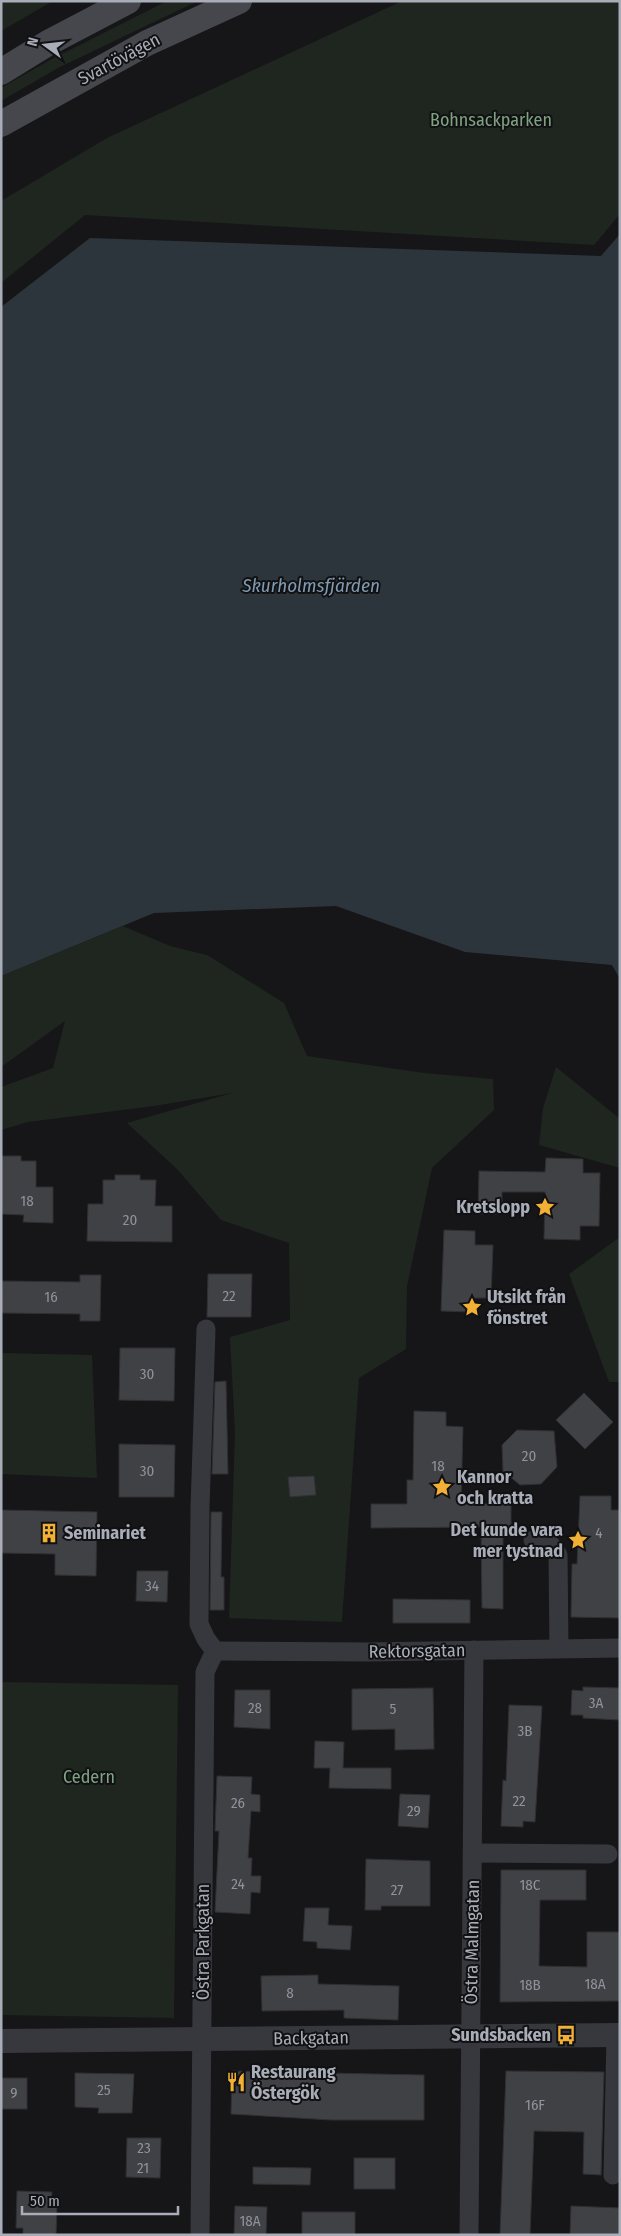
<svg xmlns="http://www.w3.org/2000/svg" width="621" height="2236" viewBox="0 0 621 2236" font-family="'Fira Sans Condensed',sans-serif">
  <rect width="100%" height="100%" fill="#161618"/>
  <g fill="#1e261f">
    <path d="M1,1h52l-52,30z"/>
    <path d="M167,1h31l-140,67 -57,33v-13l49,-28z"/>
    <path d="M402,1h218v213l-26,31 -509,-30 -84,68v-82l106,-63z"/>
    <path d="M123,926l47,20 37,9 77,48 23,53 117,17 69,6 1,31 -62,58 -25,118 -1,63 -47,29 -17,244 -113,-4 6,-186 -5,-95 60,-17 -1,-77 -68,-23 -44,-51 -50,-46 105,-30 -78,13 -126,16 -27,8v-43l52,-19 12,-47 -64,46v-91z"/>
    <path d="M556,1067l64,52v49l-81,-23 4,-37z"/>
    <path d="M620,1237v145h-11l-40,-108z"/>
    <path d="M1,1353l91,2 5,123 -96,-4z"/>
    <path d="M1,1682l177,3 -4,333 -173,-3z"/>
  </g>
  <path fill="#2c353c" d="M620,234v745l-8,-14 -147,-13 -129,-46 -182,7 -153,63v-669l89,-69 511,18z"/>
  <g fill="#404145" stroke="#303034">
    <path d="M1,1156h20v5h15v26h17v36l-30,-1 1,-7 -23,-1z"/>
    <path d="M546,1158l37,1v14h17l-1,53h-19v14l-36,-1 1,-47h-43v22h-24l1,-43 66,1z"/>
    <path d="M115,1175h25v5h16l-1,26h17v36l-85,-1 1,-37h15v-24h12z"/>
    <path d="M444,1230l31,1v14h18l-2,53h-19l-1,14 -30,-1z"/>
    <path d="M208,1274h44l-1,43h-44z"/>
    <path d="M80,1275h21l-1,46h-20v-7l-79,-1v-32l79,1z"/>
    <path d="M120,1348h55l-1,53 -55,-1z"/>
    <path d="M226,1381l2,93h-16l3,-92z"/>
    <path d="M584,1393l29,29 -28,27 -29,-29z"/>
    <path d="M414,1411l32,1v14l17,1 -2,77 50,-1v34h-8v72l-21,-1 -1,-81 -110,1v-24h36v-24h6z"/>
    <path d="M517,1430l37,1 3,36 -16,17 -21,1 -17,-14 -1,-26z"/>
    <path d="M119,1444l56,1 -1,52h-55z"/>
    <path d="M314,1476l2,19 -26,2 -2,-20z"/>
    <path d="M580,1496h31v14h9v108l-49,-1 1,-53h5z"/>
    <path d="M1,1510l96,2 -1,64 -41,-1v-21l-54,-1z"/>
    <path d="M211,1512h11l-1,65h3v33h-14z"/>
    <path d="M137,1571h31l-1,31 -31,-1z"/>
    <path d="M393,1599l77,1v23h-77z"/>
    <path d="M583,1687l37,1v32l-37,-2v-3h-12l1,-25 11,1z"/>
    <path d="M433,1688l1,61 -39,1v-21l-43,1v-41z"/>
    <path d="M235,1690h35v39l-36,-2z"/>
    <path d="M509,1705l33,1 -7,116 -12,-1v6l-22,-1 2,-46 3,1z"/>
    <path d="M315,1741l29,1 -1,26h48v21l-62,-1 1,-20h-16z"/>
    <path d="M217,1776l35,1 -1,17 9,1v17l-9,-1 -3,47h4l-1,18h10l-1,17 -9,-1 -1,22 -35,-2 4,-81h-4z"/>
    <path d="M400,1794l30,1 -2,33 -30,-2z"/>
    <path d="M366,1859l64,2v45h-49v4h-16z"/>
    <path d="M501,1870h85v30h-46l-1,66 48,1v-35h33v69l-120,1z"/>
    <path d="M305,1908h24l-1,17 24,1 -2,24 -33,-2v-6l-14,-1z"/>
    <path d="M318,1975v9l81,2 -1,34 -54,-2v-8l-82,1 -1,-35z"/>
    <path d="M232,2071l192,4v45h-93l-100,-6z"/>
    <path d="M506,2071l98,1 -3,103 -18,-1 1,-42 -50,-1 -4,104h-30z"/>
    <path d="M75,2073l59,1 -2,39h-34l1,-5 -24,-1z"/>
    <rect x="1" y="2078" width="26" height="31"/>
    <path d="M127,2138h34l-1,40 -34,-1z"/>
    <rect x="354" y="2158" width="41" height="31"/>
    <path d="M253,2167l58,1 -1,17 -57,-1z"/>
    <path d="M17,2191l35,1 -1,12h6l-1,31h-33v-7h-7z"/>
    <path d="M235,2206l32,1 -1,28h-32z"/>
    <path d="M571,2206l49,2v27l-50,-1z"/>
    <rect x="302" y="2212" width="53" height="23"/>
  </g>
  <g fill="none" stroke-linecap="round" stroke-linejoin="round">
    <g stroke="#37383d" stroke-width="19">
      <path d="M206,1329l-6,178 -1,117 7,15 9,12"/>
      <path d="M533,1540l17,4 8,11 1,93"/>
      <path d="M215,1651l153,1 252,-4"/>
      <path d="M473,1853l135,1"/>
      <path d="M613,2175l3,-140"/>
      <path d="M200,2235l5,-563 10,-21"/>
      <path d="M469,2235l5,-585"/>
    </g>
    <path stroke="#37383d" stroke-width="24" d="M1,2041l619,-6"/>
    <g stroke="#45474d" stroke-width="26">
      <path d="M1,72l47,-29 80,-42"/>
      <path d="M1,124l146,-81 92,-42"/>
    </g>
  </g>
  <defs>
    <symbol id="sight-bare" viewBox="-9 -9 18 18"><path d="M0-6L1.8-2.2L6-1.7L2.9 1.2L3.7 5.4L0 3.3L-3.7 5.4L-2.9 1.2L-6-1.7L-1.8-2.2Z" fill="#f2b134" stroke="#111113" stroke-width="2.5" paint-order="stroke"/></symbol>
    <symbol id="building-bare" viewBox="-9 -9 18 18"><path d="M-4-6H4V6H1V3H-1V6H-4ZM-2.5-4.3h1.7v1.8h-1.7ZM.8-4.3h1.7v1.8H.8ZM-2.5-1h1.7V.8h-1.7ZM.8-1h1.7V.8H.8Z" fill="#f2b134" stroke="#111113" stroke-width="2.5" paint-order="stroke"/></symbol>
    <symbol id="bus-bare" viewBox="-9 -9 18 18"><path d="M-5-6H5V4H4V6H2V4H-2V6H-4V4H-5ZM-3.5-4V0h7V-4ZM-3.5 1.2v1.5H-2V1.2ZM2 1.2v1.5H3.5V1.2Z" fill="#f2b134" stroke="#111113" stroke-width="2.5" paint-order="stroke"/></symbol>
    <symbol id="restaurant-bare" viewBox="-9 -9 18 18"><path d="M-5-6h1v4h1v-4h1v4h1v-4h1v5L-1.5 .5V6h-2V.5L-5-1ZM5-6V6H3V1.5H1.5Q1.5-4 5-6Z" fill="#f2b134" stroke="#111113" stroke-width="2.5" paint-order="stroke"/></symbol>
  </defs>
  <g fill-rule="evenodd">
    <use href="#sight-bare" x="531" y="1193" width="28" height="28"/>
    <use href="#sight-bare" x="458" y="1293" width="28" height="28"/>
    <use href="#sight-bare" x="428" y="1473" width="28" height="28"/>
    <use href="#building-bare" x="35" y="1519" width="28" height="28"/>
    <use href="#sight-bare" x="564" y="1526" width="28" height="28"/>
    <use href="#bus-bare" x="552" y="2021" width="28" height="28"/>
    <use href="#restaurant-bare" x="222" y="2068" width="28" height="28"/>
  </g>
  <g text-anchor="middle" stroke-width="4" stroke-linejoin="round" paint-order="stroke">
    <g font-size="15" fill="#8e929b">
      <text x="27" y="1206">18</text>
      <text x="130" y="1225">20</text>
      <text x="229" y="1301">22</text>
      <text x="51" y="1302">16</text>
      <text x="147" y="1379">30</text>
      <text x="529" y="1461">20</text>
      <text x="438" y="1471">18</text>
      <text x="147" y="1476">30</text>
      <text x="599" y="1538">4</text>
      <text x="152" y="1591">34</text>
      <text x="596" y="1708">3A</text>
      <text x="255" y="1713">28</text>
      <text x="393" y="1714">5</text>
      <text x="525" y="1736">3B</text>
      <text x="519" y="1806">22</text>
      <text x="238" y="1808">26</text>
      <text x="414" y="1816">29</text>
      <text x="238" y="1889">24</text>
      <text x="530" y="1890">18C</text>
      <text x="397" y="1895">27</text>
      <text x="595" y="1989">18A</text>
      <text x="530" y="1990">18B</text>
      <text x="290" y="1998">8</text>
      <text x="104" y="2095">25</text>
      <text x="14" y="2098">9</text>
      <text x="535" y="2110">16F</text>
      <text x="144" y="2153">23</text>
      <text x="143" y="2173">21</text>
      <text x="250" y="2226">18A</text>
    </g>
    <g font-size="18" fill="#a8adb8" stroke="#111113">
      <text transform="translate(119 59) rotate(-28)" y="6">Svartövägen</text>
      <text transform="translate(417 1651) rotate(-1)" y="6">Rektorsgatan</text>
      <text transform="translate(203 1942) rotate(-90)" y="6">Östra Parkgatan</text>
      <text transform="translate(472 1942) rotate(-89)" y="6">Östra Malmgatan</text>
      <text transform="translate(311 2038) rotate(-1)" y="6">Backgatan</text>
    </g>
    <g font-size="18" fill="#7fa381" stroke="#111113">
      <text x="491" y="126">Bohnsackparken</text>
      <text x="89" y="1783">Cedern</text>
    </g>
    <g font-size="18" font-weight="bold" fill="#a8adb8" stroke="#111113" text-anchor="start">
      <text x="530" y="1213" text-anchor="end">Kretslopp</text>
      <text x="487" y="1303">Utsikt från<tspan x="487" dy="21">fönstret</tspan></text>
      <text x="457" y="1483">Kannor<tspan x="457" dy="21">och kratta</tspan></text>
      <text x="563" y="1536" text-anchor="end">Det kunde vara<tspan x="563" dy="21">mer tystnad</tspan></text>
      <text x="64" y="1539">Seminariet</text>
      <text x="551" y="2041" text-anchor="end">Sundsbacken</text>
      <text x="251" y="2078">Restaurang<tspan x="251" dy="21">Östergök</tspan></text>
    </g>
    <g font-size="19" font-style="italic" fill="#7f9bb3" stroke="#111113">
      <text x="311" y="592">Skurholmsfjärden</text>
    </g>
  </g>
  <rect width="621" height="2236" fill="none" stroke="#a8adb8" stroke-width="5"/>
  <g transform="translate(45 45) rotate(285)" stroke="#111113" stroke-width="4" paint-order="stroke">
  <path d="M0-4L9 19L0 12L-9 19Z" fill="#a8adb8"/>
  <text y="-8" font-size="14" font-weight="bold" text-anchor="middle" fill="#a8adb8">N</text>
  </g>
  <path d="M22 2206v8h156v-8" fill="none" stroke="#a8adb8" stroke-width="2.5"/>
  <text x="30" y="2206" font-size="15" fill="#a8adb8" stroke="#111113" stroke-width="4" paint-order="stroke">50 m</text>
</svg>
